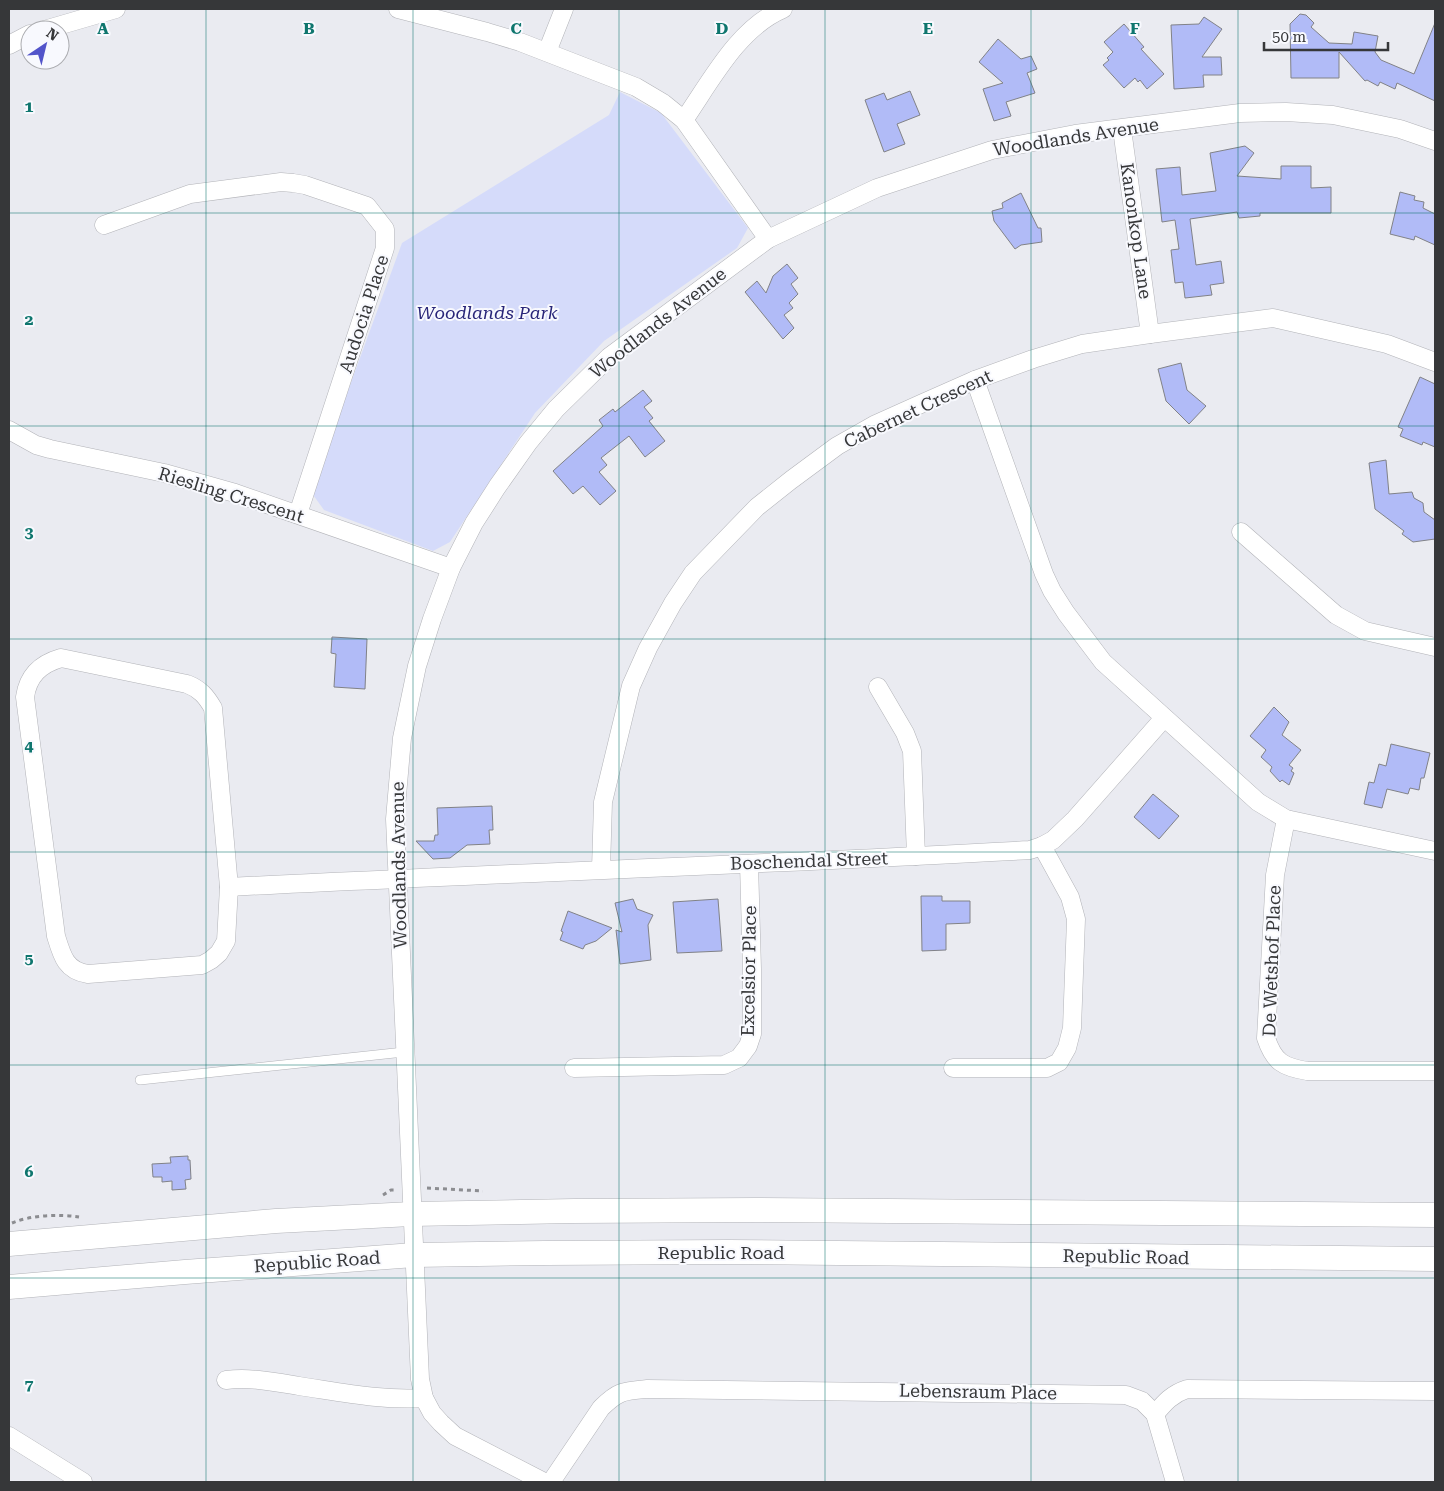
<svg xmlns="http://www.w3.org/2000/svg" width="1444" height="1491" viewBox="0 0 1444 1491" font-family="'Roboto Serif',serif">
  <rect width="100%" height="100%" fill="#eaebf1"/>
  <path fill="#d5dbfa" d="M620,92l41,21 87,115 -11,20 -133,93 -69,72 -85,129 -17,9 -109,-41 -13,-18 91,-249 207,-128z"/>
  <g fill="#b1bbf7" stroke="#818287">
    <path d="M1300,14l6,1 8,8 -3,4 18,16 23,1 2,-12 24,4 -3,16 6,8 33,14 21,-51v78l-38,-18 -2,6 -15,-7 -2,4 -11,-6 -2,1 -26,-29v26h-48l-1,-54z"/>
    <path d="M1204,17l18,12 -20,28h19l1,18h-19l1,12 -30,2 -3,-64 28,-1z"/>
    <path d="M1124,24l20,23 -3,2 23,25 -17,15 -7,-9 -2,2 -3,-4 -11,10 -21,-23 6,-5 -2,-2 6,-6 -9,-10z"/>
    <path d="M998,39l23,20 10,-3 6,13 -10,4 8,20 -29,9 5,14 -17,5 -11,-32 20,-6 -24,-21z"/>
    <path d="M910,91l10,24 -23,9 8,20 -21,8 -19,-52 19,-7 3,7z"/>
    <path d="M1245,146l9,7 -17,23 44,3v-13h30v22l20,-1v26h-71v3l-21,2 -2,-6 -47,7 6,46 25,-4 3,22 -14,2 2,10 -27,3 -2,-16 -8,1 -4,-33 8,-1 -4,-29 -13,2 -6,-53 24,-2 2,28 34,-4 -6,-38z"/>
    <path d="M1400,192l15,4 -1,4 10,2 -1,6 12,6v31l-20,-9 -1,4 -24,-6z"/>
    <path d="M1021,193l17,35h3l1,14 -21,3 -6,4 -21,-28 -2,-10 11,-3 -1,-5z"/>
    <path d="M787,264l11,14 -7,6 7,10 -9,9 4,5 -9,7 10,13 -11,11 -38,-47 12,-11 9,12 7,-17z"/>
    <path d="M1181,363l6,27 19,16 -17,18 -23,-23 -8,-32z"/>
    <path d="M1420,377l15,7v63l-12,-5 -1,3 -22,-9 3,-7 -5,-2z"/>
    <path d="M643,390l9,11 -8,6 9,11 -4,3 16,20 -20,16 -16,-21 -28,22 6,7 -8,7 17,19 -16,14 -17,-19 -10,8 -20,-23 50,-45 -4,-6 14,-11 2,3z"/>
    <path d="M1386,460l3,34 23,-2 2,6 9,5 1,9 11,8v19l-22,3 -11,-8 2,-3 -29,-22 -6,-46z"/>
    <path d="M332,637l35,2 -2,50 -31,-2 2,-33 -5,-1z"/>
    <path d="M1274,707l15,15 -7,13 19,15 -12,15 4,3 -2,3 3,2 -5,12 -7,-5 -2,2 -10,-11 2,-4 -11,-10 5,-7 -16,-14z"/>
    <path d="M1391,744l39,9 -6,25h-3l-2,12 -9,-2 -2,6 -21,-5 -5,19 -18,-4 5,-22 5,1 5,-19 7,2z"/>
    <path d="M1153,794l26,22 -20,23 -25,-22z"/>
    <path d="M492,806l1,24h-4l1,14 -23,1 -17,13 -17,1 -17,-18h18l1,-6h3l-1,-27z"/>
    <path d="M921,896h21v5h28v22l-24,1v26l-24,1z"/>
    <path d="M633,899l4,10 16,6 -5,10 3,35 -31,4 -4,-34 6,2 -7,-29z"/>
    <path d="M718,899l4,52 -45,2 -4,-51z"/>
    <path d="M568,911l44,17 -16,13 -11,4 -2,4 -23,-9 3,-8 -2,-1z"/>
    <path d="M188,1156v4h2l1,19 -6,1 1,9 -14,1v-9l-10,1v-5h-9l-1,-13 19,-1 -1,-6z"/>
  </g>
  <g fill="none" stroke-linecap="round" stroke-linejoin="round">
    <defs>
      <path id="service" d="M140,1080l264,-28"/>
      <g id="minor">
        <path d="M398,9l89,23 33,10 116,45 27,16 21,17 84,119"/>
        <path d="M44,30l72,-21"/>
        <path d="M9,45l21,-11"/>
        <path d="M547,52l17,-43"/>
        <path d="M684,120c27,-39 54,-92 99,-111"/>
        <path d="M1122,129l28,205"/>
        <path d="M104,225l86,-31 91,-12 12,1 12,2 62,21 18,23v19l-87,266"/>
        <path d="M975,380l69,194 8,17 14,22 37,49 155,140 28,17 149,32"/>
        <path d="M9,430l27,15 14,4 114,24 71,20 216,75"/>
        <path d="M1241,532l95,83 29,16 70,16"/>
        <path d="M61,658l126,26c13,5 19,12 26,24l16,179 -3,54 -7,12 -8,7 -9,5 -114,9c-22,-3 -26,-18 -32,-38l-31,-239c3,-21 15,-33 36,-39z"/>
        <path d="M878,687l27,46 7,18 4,105"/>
        <path d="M1286,819l-11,56 -9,163c8,24 17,29 41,33h128"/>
        <path d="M601,869l2,-67 28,-116 17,-38 25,-45 20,-30 64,-66 34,-27 46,-34 37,-21 49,-22 52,-23 58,-21 49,-15 68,-10 123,-16 114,26 48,18"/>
        <path d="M229,887c267,-14 534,-22 801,-37l12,-4 11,-6 22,-21 89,-101"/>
        <path d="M574,1068l150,-3 15,-7 9,-12 4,-12v-65l-3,-105"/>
        <path d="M953,1068h94l12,-6 8,-14 5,-20 4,-109 -6,-22 -28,-51"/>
        <path d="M226,1380c25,-3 49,2 73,6 41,6 84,15 125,12"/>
        <path d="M1155,1414c10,-12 17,-20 32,-25l248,2"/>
        <path d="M9,1436l74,46"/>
        <path d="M544,1482l-89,-46 -14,-13 -9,-10 -8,-15 -4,-19 -25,-560 7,-81 15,-72 15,-47 19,-51 23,-45 23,-36 31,-44 28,-34 53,-52 159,-118 109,-51 115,-38 83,-16 165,-21 46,-1 47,3 67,14 35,12"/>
        <path d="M551,1482l50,-74c17,-17 22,-17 46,-19l479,6 16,6 13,13 20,68"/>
      </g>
      <g id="secondary">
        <path d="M9,1244l267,-23 135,-7 163,-3 181,-1 680,5"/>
        <path d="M9,1287l176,-15 229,-17 131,-2 183,-1 707,7"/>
      </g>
    </defs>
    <use href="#service" stroke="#b2b3b8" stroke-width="10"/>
    <use href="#minor" stroke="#b2b3b8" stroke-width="19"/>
    <use href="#secondary" stroke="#b2b3b8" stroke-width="25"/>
    <g stroke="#8c8d91" stroke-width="3" stroke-dasharray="4 4" stroke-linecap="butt">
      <path d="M427,1188l56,3"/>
      <path d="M383,1195l8,-5h5"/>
      <path d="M12,1223c19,-8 47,-9 67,-6"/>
    </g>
    <use href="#service" stroke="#fff" stroke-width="9"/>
    <use href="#minor" stroke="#fff" stroke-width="18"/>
    <use href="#secondary" stroke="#fff" stroke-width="24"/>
  </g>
  <path fill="none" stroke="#0f766e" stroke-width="1" stroke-opacity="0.55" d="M206,9v1473M413,9v1473M619,9v1473M825,9v1473M1031,9v1473M1238,9v1473M9,213h1426M9,426h1426M9,639h1426M9,852h1426M9,1065h1426M9,1278h1426"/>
  <g text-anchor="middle" stroke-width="4" stroke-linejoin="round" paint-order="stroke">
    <g font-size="18" fill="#363739" stroke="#f8f9fe">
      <text transform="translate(1076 137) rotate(-9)" y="6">Woodlands Avenue</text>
      <text transform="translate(1136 231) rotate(82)" y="6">Kanonkop Lane</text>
      <text transform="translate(364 314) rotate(-72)" y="6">Audocia Place</text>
      <text transform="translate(658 323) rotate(-38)" y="6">Woodlands Avenue</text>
      <text transform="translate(918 409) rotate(-25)" y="6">Cabernet Crescent</text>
      <text transform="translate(231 495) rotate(17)" y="6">Riesling Crescent</text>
      <text transform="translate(809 861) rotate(-2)" y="6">Boschendal Street</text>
      <text transform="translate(399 865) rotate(-91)" y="6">Woodlands Avenue</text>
      <text transform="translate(1272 961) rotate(-88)" y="6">De Wetshof Place</text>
      <text transform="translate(749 971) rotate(-89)" y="6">Excelsior Place</text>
      <text x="721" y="1259">Republic Road</text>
      <text transform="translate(1126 1257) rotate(1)" y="6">Republic Road</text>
      <text transform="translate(317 1262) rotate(-4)" y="6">Republic Road</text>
      <text transform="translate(978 1392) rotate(1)" y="6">Lebensraum Place</text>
    </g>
    <g font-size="18" font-style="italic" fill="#292679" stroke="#f8f9fe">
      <text x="487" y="319">Woodlands Park</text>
    </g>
  </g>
  <g font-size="16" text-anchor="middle" font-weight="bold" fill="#0f766e" stroke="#f8f9fe" stroke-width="4" stroke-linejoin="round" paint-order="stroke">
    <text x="103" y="34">A</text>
    <text x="309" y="34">B</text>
    <text x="516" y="34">C</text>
    <text x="722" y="34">D</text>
    <text x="928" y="34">E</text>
    <text x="1135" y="34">F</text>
    <text x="29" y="112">1</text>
    <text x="29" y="325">2</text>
    <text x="29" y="538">3</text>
    <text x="29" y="751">4</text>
    <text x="29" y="964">5</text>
    <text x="29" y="1177">6</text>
    <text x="29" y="1390">7</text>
  </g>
  <rect width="1444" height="1491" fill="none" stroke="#363739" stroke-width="20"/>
  <g transform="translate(45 45) rotate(35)"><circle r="24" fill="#f8f9fe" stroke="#aaabaf"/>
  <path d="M0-4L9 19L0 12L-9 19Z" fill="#5254ca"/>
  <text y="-8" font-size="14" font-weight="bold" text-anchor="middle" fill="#363739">N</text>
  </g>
  <path d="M1264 42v8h124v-8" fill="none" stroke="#363739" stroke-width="2.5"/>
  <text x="1272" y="42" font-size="15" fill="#363739" stroke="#f8f9fe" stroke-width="4" paint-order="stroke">50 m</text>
</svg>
